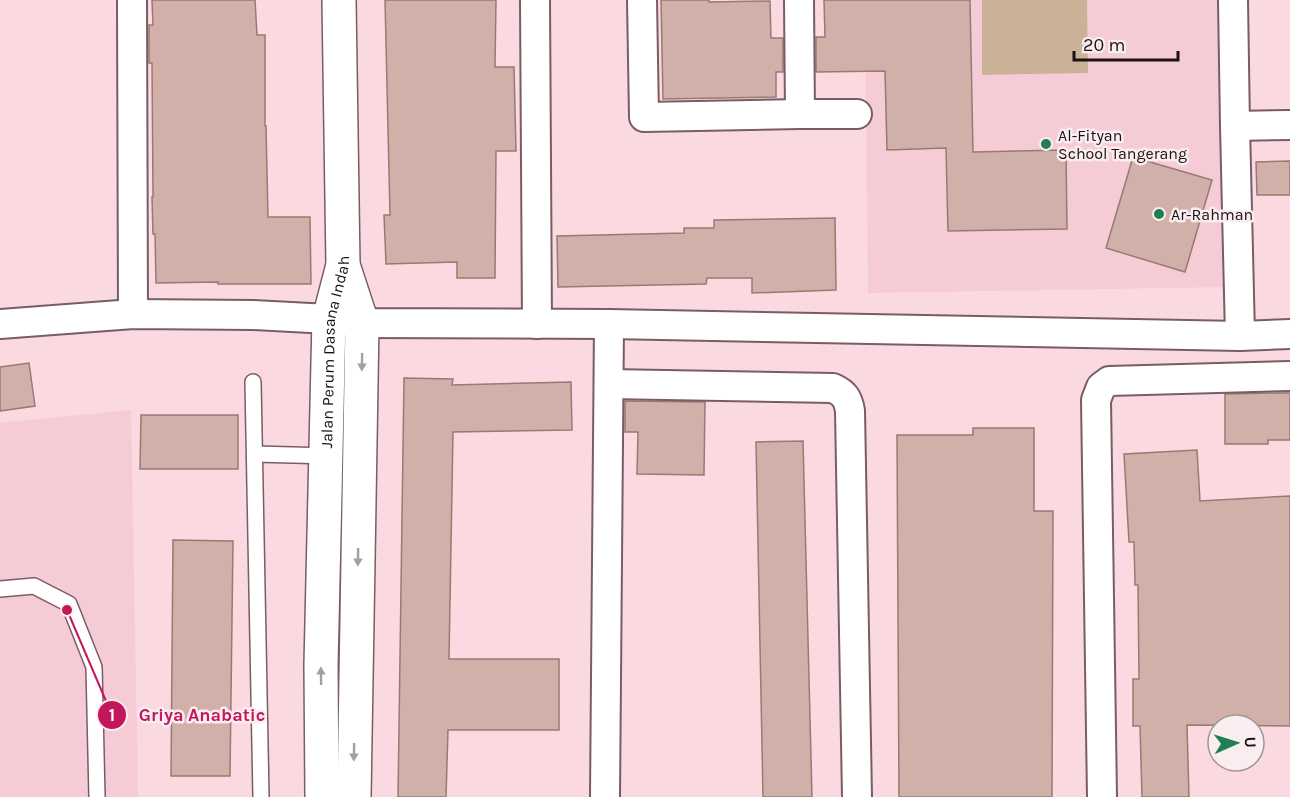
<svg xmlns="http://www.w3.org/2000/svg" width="1290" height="797" viewBox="0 0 1290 797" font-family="Karla,sans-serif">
  <rect width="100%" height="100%" fill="#fbd9e1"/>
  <g fill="#f5cbd6">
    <path d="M865,0h356l7,287 -360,6z"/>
    <path d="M131,410l7,387h-138v-374z"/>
  </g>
  <path fill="#ccb199" d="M982,0h105l1,73 -106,2z"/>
  <g fill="#d0b0a9" stroke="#987a73" stroke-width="1.5">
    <path d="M152,0h103l2,35h8v91h1l2,91h42l1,67h-93v-2l-62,1 -1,-49h-2l-1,-37h1l-1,-134h-3v-38h4z"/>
    <path d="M385,0h111l-1,67h19l2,84h-20l-1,127h-38v-16l-71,2 -2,-49h6z"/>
    <path d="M661,0h48v2l61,-1 1,37h12v34h-7v25l-113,2z"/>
    <path d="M824,0h146l3,152 93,-2 1,79 -119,2 -2,-83 -59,2 -2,-79 -69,1v-35h9z"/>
    <path d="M1133,157l79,23 -27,92 -79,-24z"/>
    <path d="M1290,161v34h-33l-1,-33z"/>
    <path d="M835,218l1,72 -84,3v-15h-45l-1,6 -148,3 -1,-51 127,-3v-5h30v-8z"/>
    <path d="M29,363l6,43 -35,5v-44z"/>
    <path d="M404,378l49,1 -1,6 119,-3 1,48 -119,2 -4,227h110v71h-111l-2,67h-48z"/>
    <path d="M1277,393h13v47h-22v4h-43v-50z"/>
    <path d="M625,401l80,1 -1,73 -67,-1 1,-42h-13z"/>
    <path d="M141,415h97v54h-98z"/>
    <path d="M973,428h61v83h19l-1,286h-153l-2,-362h76z"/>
    <path d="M803,441l9,356h-49l-7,-355z"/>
    <path d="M1197,450l3,51 90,-5v230l-103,-1 2,72h-47l-2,-71h-7v-47h6l-1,-94h-3l-1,-43h-5l-5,-88z"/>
    <path d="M173,540l60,1 -3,235h-59z"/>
  </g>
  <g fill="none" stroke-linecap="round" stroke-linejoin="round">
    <defs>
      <g id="lane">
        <path d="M253,382l8,415"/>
        <path d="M255,454l75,2"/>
        <path d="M0,589l34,-3 35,18 25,63 3,130"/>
      </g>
      <g id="street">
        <path d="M132,0l1,314"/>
        <path d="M535,0l2,324"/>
        <path d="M642,0l2,117 156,-3h57"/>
        <path d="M799,0l1,114"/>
        <path d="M1233,0l2,126 5,210"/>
        <path d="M1235,126l55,-1"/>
        <path d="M0,324l133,-10 120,1 76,4 33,4 247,1 631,12 50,-2"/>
        <path d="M609,384l224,4c11,5 15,10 17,23l7,386"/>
        <path d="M605,797l4,-473"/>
        <path d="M1102,797l-6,-397 5,-13 8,-6 181,-5"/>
      </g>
      <g id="secondary">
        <path d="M343,265l19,58 -8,474"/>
        <path id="s1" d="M322,797l-1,-132 8,-346 14,-54 -4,-265"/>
      </g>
    </defs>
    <use href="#lane" stroke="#795d64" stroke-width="18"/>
    <use href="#street" stroke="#795d64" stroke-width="32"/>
    <use href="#secondary" stroke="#795d64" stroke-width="36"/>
    <use href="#lane" stroke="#fff" stroke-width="15"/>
    <use href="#street" stroke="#fff" stroke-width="28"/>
    <use href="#secondary" stroke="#fff" stroke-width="33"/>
  </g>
  <defs><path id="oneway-solid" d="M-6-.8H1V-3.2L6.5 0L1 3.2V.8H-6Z" transform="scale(1.5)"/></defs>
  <g fill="#a49fa1">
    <use href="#oneway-solid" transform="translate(362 362) rotate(91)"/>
    <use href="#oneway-solid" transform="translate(358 557) rotate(91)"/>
    <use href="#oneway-solid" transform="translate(321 676) rotate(-91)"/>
    <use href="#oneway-solid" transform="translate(354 752) rotate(91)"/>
  </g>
  <g fill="#217d53" stroke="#faedf0" stroke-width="2">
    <circle cx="1046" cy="144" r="6"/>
    <circle cx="1159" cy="214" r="6"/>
  </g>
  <g text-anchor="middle" stroke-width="5" stroke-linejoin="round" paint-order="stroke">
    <g font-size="16" fill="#1b1013" stroke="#faedf0" text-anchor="start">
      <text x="1058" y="141">Al-Fityan<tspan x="1058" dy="18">School Tangerang</tspan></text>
      <text x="1171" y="220">Ar-Rahman</text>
    </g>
    <g font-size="16" fill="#1b1013" stroke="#faedf0">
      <text dy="6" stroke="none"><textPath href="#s1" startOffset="446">Jalan Perum Dasana Indah</textPath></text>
    </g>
  </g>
  <path fill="none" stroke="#c2185b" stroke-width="2" d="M67 610L112 715"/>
  <g fill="#c2185b" stroke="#faedf0" stroke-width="2">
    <circle cx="67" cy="610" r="6"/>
    <circle cx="112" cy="715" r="15"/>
  </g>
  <g font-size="18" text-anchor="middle" font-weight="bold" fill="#fff">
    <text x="112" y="721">1</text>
  </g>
  <g font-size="18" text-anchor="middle" font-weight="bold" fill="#c2185b" stroke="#faedf0" stroke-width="5" stroke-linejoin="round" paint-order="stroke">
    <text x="202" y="721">Griya Anabatic</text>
  </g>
  <g transform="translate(1236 743) rotate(87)"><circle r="28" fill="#faedf0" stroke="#a19598" stroke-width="1.5"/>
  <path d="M0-4.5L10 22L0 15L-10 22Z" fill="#217d53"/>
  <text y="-9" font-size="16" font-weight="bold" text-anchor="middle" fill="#1b1013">U</text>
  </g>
  <path d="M1074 51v9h104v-9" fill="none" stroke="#1b1013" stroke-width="3"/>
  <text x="1083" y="51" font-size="18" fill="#1b1013" stroke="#faedf0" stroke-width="4.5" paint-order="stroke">20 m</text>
</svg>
